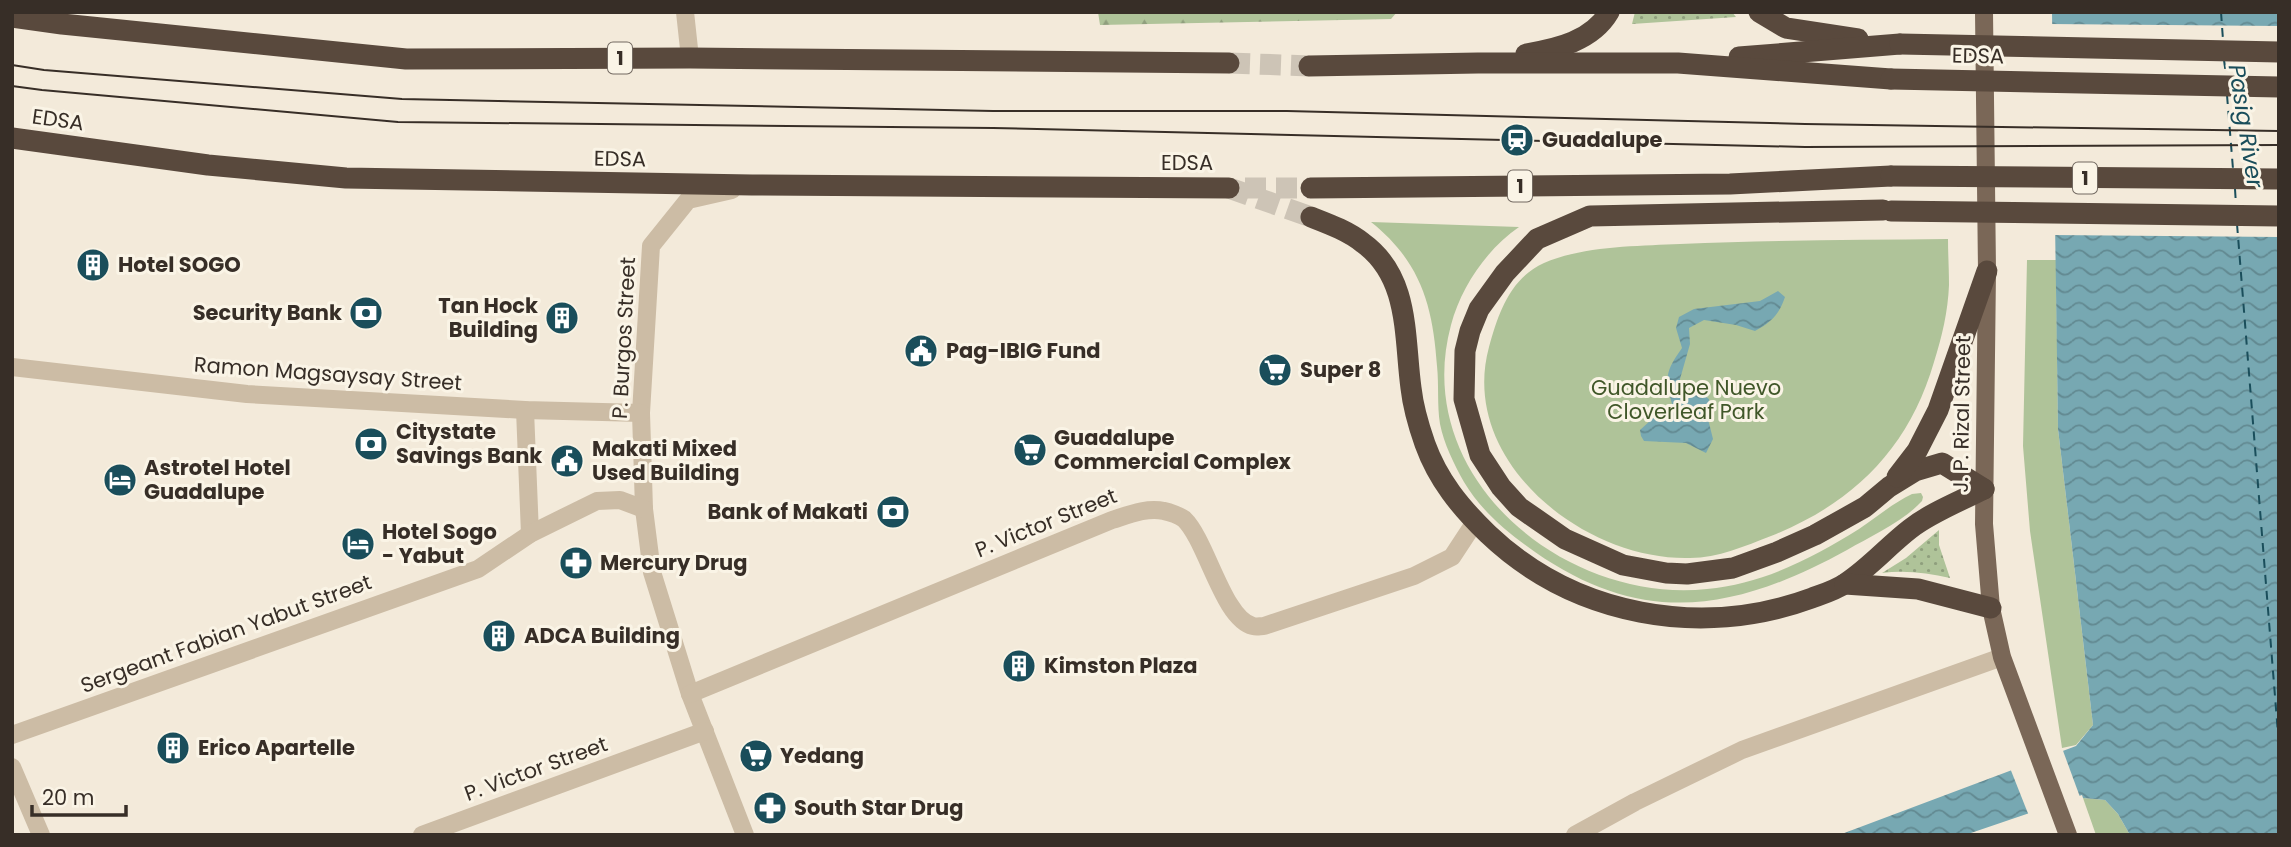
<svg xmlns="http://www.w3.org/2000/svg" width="2291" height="847" viewBox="0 0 2291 847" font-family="Poppins,sans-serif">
  <defs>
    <pattern id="grass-dots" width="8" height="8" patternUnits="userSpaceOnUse" patternTransform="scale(1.75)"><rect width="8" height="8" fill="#afc399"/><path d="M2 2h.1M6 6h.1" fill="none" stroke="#8f9f7d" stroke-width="1.8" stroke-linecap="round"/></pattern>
    <pattern id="forest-firs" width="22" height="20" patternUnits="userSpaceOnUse" patternTransform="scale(1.75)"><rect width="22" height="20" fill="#afc399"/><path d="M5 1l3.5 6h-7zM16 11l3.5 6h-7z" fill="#8f9f7d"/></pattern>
    <pattern id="water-waves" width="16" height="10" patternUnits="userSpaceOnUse" patternTransform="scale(1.75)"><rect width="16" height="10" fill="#77a8b2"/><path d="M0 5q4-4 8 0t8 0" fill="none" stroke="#628991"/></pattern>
  </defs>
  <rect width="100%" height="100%" fill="#f3eada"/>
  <g fill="url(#grass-dots)">
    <path d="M1635,12h97l4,5 -104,7z"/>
    <path d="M1939,530v15l11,33c-22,-5 -45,-8 -68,-5l24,-15z"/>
  </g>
  <path fill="url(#forest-firs)" d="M1098,12h299l-6,7 -291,6z"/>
  <g fill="#afc399">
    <path d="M1371,222l148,5c-32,22 -58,60 -68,98 -41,152 113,279 256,264 55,-5 106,-31 152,-60 18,-12 34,-26 53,-35l9,-1 2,4 -1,4c-19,21 -51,35 -75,49 -111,61 -203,78 -312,2 -27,-19 -53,-40 -71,-70 -10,-18 -20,-38 -24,-58 -3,-19 -1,-39 -3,-58 -4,-61 -17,-105 -66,-144z"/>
    <path d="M1948,239c0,15 1,30 1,46 -1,26 -7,52 -15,77 -25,86 -80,141 -163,174 -26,10 -53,22 -81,22 -106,3 -232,-97 -201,-211 9,-33 21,-69 55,-84 39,-17 94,-17 136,-19 89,-4 179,-4 268,-5z"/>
    <path d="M2027,260h29l2,169 35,296 -17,20 -14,3 -32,-217 -7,-85z"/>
    <path d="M2083,798l22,2 13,14 12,21h-34z"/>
  </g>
  <g fill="url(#water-waves)">
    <path d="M2052,12h227v823h-149l-12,-21 -13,-14 -22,-2 -1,-3 -117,40h-126l237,-89 17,-21 -35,-296z"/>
    <path d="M1778,291l7,6c-6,18 -14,25 -30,34l-19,-6 -32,-5 -15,8 1,16 -10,35 2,18 18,-4 9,6 -1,20 5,20 -7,14 -20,-10 -42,-2 -3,-5 -1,-6 22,-20 10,-6c-7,-27 -7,-32 10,-56l-6,-20 3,-11 15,-8 66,-8z"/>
  </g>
  <g fill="#f3eada">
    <path d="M2049,24l230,2v211l-227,-2z"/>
    <path d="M2062,748l18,49 -51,19 -19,-48z"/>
  </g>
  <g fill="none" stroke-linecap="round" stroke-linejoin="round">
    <g stroke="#1a4e5b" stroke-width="2" stroke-dasharray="9 7" stroke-linecap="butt">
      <path d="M2221,12l2,28"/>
      <path d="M2224,60l2,15"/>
      <path d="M2227,95l6,74"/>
      <path d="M2235,189l1,15"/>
      <path d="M2237,224l42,522"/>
    </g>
    <g stroke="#cdc4b6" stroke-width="21" stroke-dasharray="21 10" stroke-linecap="butt">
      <path d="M1229,63l80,3"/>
      <path d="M1229,188l82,29"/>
      <path d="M1245,188h66"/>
    </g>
    <g stroke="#ccbca5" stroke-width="18">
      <path d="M685,12l5,46"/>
      <path d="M732,190l-44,10 -37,46 -10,167 3,96 8,63 38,122 55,141"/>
      <path d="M12,367l235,27 278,16 116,3"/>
      <path d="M525,410l5,124"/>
      <path d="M690,694l422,-174c16,-5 35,-13 52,-9 6,1 16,5 20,8 23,22 39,100 69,107 4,1 7,0 11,0l150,-50 38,-19 23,-35"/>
      <path d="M12,735l466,-166 52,-35 67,-33 23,-1 24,9"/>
      <path d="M12,767l29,68"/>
      <path d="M422,835l283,-104"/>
      <path d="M1575,835l60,-33 107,-52 260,-93"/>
    </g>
    <path stroke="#7a6757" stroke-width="18" d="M1984,12l3,259 -3,253 7,84 11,49 66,178"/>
    <g stroke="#59493d" stroke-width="21">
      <path d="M1759,12l27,16 72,11"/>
      <path d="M12,17l50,7 344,35 284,-1 539,5"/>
      <path d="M1526,54c31,-5 66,-13 83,-42"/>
      <path d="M1739,57l161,-13"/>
      <path d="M1309,66l169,-3h200l213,16"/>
      <path d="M12,138l196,27 138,13 406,7 477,3"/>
      <path d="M1311,188l419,-4 161,-8"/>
      <path d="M1883,210l-293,6 -53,23 -32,34 -26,36 -9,22 -5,20 -1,48 16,56 21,32 18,20 46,32 58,26 43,8 21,1 46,-6 44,-16 38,-17 50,-28 24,-20 26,-16 27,-8 42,26"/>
      <path d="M1311,217c18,7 37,14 52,26 47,34 41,93 48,145 2,18 8,39 14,56 13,36 35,63 63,90 86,82 213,105 324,64 11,-4 24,-8 34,-15 23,-15 42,-37 64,-54 20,-16 51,-28 74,-40"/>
      <path d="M1897,477l20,-26 21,-41 49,-139"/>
      <path d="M1845,584l73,5 73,19"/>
    </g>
    <g stroke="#372e27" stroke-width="2">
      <path d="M12,65l32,5 358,29 591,12h294l518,13 474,7"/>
      <path d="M12,86l30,4 356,32 595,6 812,19 474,-2"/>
    </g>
    <g stroke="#59493d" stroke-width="21">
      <path d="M1900,44l379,8"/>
      <path d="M1891,79l388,8"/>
      <path d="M1891,176l388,3"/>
      <path d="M1891,211l388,5"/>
    </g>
  </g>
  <defs>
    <symbol id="station-disc" viewBox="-11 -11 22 22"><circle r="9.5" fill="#1a4e5b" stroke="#faf4e6"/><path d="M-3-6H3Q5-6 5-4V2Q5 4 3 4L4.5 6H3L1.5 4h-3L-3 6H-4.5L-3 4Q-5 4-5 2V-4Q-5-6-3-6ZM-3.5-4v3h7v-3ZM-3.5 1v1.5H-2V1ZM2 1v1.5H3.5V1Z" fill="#fff"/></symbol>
    <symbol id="building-disc" viewBox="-11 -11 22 22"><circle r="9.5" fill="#1a4e5b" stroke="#faf4e6"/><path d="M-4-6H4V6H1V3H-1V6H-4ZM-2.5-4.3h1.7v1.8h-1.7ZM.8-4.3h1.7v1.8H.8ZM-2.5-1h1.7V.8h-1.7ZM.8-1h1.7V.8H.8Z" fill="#fff"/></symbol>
    <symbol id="bank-disc" viewBox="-11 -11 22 22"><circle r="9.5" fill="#1a4e5b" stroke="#faf4e6"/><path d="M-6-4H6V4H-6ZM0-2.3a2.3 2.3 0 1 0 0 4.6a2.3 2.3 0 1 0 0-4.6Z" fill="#fff"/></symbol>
    <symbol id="civic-disc" viewBox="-11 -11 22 22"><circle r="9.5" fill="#1a4e5b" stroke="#faf4e6"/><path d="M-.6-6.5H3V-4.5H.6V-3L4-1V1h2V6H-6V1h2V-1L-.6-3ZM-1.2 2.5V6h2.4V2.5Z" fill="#fff"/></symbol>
    <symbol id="supermarket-disc" viewBox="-11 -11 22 22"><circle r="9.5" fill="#1a4e5b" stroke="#faf4e6"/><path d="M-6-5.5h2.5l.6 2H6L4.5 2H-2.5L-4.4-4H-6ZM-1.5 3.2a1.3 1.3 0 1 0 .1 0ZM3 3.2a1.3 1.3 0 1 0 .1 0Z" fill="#fff"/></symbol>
    <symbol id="hotel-disc" viewBox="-11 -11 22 22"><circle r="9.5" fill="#1a4e5b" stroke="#faf4e6"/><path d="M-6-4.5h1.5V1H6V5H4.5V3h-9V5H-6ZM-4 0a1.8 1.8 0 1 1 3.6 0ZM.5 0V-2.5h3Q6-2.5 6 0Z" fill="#fff"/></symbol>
    <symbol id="pharmacy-disc" viewBox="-11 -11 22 22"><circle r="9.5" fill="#1a4e5b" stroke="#faf4e6"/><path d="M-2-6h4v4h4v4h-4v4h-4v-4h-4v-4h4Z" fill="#fff"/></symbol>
  </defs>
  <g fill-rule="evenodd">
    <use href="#station-disc" x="1498" y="121" width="38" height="38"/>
    <use href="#building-disc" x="74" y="246" width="38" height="38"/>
    <use href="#bank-disc" x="347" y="294" width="38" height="38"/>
    <use href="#building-disc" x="543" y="299" width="38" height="38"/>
    <use href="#civic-disc" x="902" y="332" width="38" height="38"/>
    <use href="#supermarket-disc" x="1256" y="351" width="38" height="38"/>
    <use href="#bank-disc" x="352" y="425" width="38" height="38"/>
    <use href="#supermarket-disc" x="1011" y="431" width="38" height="38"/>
    <use href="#civic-disc" x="548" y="442" width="38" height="38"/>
    <use href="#hotel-disc" x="101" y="461" width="38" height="38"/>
    <use href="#bank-disc" x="874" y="493" width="38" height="38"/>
    <use href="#hotel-disc" x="339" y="525" width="38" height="38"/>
    <use href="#pharmacy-disc" x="557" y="544" width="38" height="38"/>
    <use href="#building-disc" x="480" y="617" width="38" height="38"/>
    <use href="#building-disc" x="1000" y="647" width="38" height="38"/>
    <use href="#building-disc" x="154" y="729" width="38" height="38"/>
    <use href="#supermarket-disc" x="737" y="737" width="38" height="38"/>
    <use href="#pharmacy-disc" x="751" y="789" width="38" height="38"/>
  </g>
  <g text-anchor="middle" stroke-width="6" stroke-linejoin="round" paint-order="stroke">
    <g fill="#faf4e6" stroke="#726960" stroke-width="2">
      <rect x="608" y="42.5" width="24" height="31" rx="5"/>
      <rect x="2073" y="162.5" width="24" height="31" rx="5"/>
      <rect x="1508" y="170.5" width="24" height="31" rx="5"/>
    </g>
    <g font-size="19" font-weight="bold" fill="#372e27">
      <text x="620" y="65">1</text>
      <text x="2085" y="185">1</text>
      <text x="1520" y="193">1</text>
    </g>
    <g font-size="21" fill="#372e27" stroke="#faf4e6">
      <text transform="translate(1978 56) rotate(1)" y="7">EDSA</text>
      <text transform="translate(58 120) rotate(8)" y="7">EDSA</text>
      <text transform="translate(620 159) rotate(1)" y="7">EDSA</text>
      <text x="1187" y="170">EDSA</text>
      <text transform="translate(624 338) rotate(-87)" y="7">P. Burgos Street</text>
      <text transform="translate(328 374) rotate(4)" y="7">Ramon Magsaysay Street</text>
      <text transform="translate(1962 414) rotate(-89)" y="7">J. P. Rizal Street</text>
      <text transform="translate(1046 523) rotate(-22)" y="7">P. Victor Street</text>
      <text transform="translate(226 634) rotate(-20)" y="7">Sergeant Fabian Yabut Street</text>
      <text transform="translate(536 769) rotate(-20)" y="7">P. Victor Street</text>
    </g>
    <g font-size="21" font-weight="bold" fill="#372e27" stroke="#faf4e6" text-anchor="start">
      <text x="1542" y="147">Guadalupe</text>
      <text x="118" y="272">Hotel SOGO</text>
      <text x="538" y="313" text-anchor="end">Tan Hock<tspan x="538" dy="24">Building</tspan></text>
      <text x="342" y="320" text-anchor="end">Security Bank</text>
      <text x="946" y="358">Pag-IBIG Fund</text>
      <text x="1300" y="377">Super 8</text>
      <text x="396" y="439">Citystate<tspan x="396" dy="24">Savings Bank</tspan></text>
      <text x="1054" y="445">Guadalupe<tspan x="1054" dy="24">Commercial Complex</tspan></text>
      <text x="592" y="456">Makati Mixed<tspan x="592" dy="24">Used Building</tspan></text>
      <text x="144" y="475">Astrotel Hotel<tspan x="144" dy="24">Guadalupe</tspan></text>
      <text x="868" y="519" text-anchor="end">Bank of Makati</text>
      <text x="382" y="539">Hotel Sogo<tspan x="382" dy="24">- Yabut</tspan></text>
      <text x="600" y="570">Mercury Drug</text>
      <text x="524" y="643">ADCA Building</text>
      <text x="1044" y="673">Kimston Plaza</text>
      <text x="198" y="755">Erico Apartelle</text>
      <text x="780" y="763">Yedang</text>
      <text x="794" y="815">South Star Drug</text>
    </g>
    <g font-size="21" fill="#405729" stroke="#faf4e6">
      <text x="1686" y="395">Guadalupe Nuevo<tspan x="1686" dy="24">Cloverleaf Park</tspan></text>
    </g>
    <g font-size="23" font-style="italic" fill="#1a4e5b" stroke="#faf4e6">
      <text transform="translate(2246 126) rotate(81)" y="8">Pasig River</text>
    </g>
  </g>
  <rect width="2291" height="847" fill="none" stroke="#372e27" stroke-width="28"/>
  <path d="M32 805v10h94v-10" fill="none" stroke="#372e27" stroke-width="3.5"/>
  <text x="42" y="805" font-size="21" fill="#372e27" stroke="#faf4e6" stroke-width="5" paint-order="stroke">20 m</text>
</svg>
